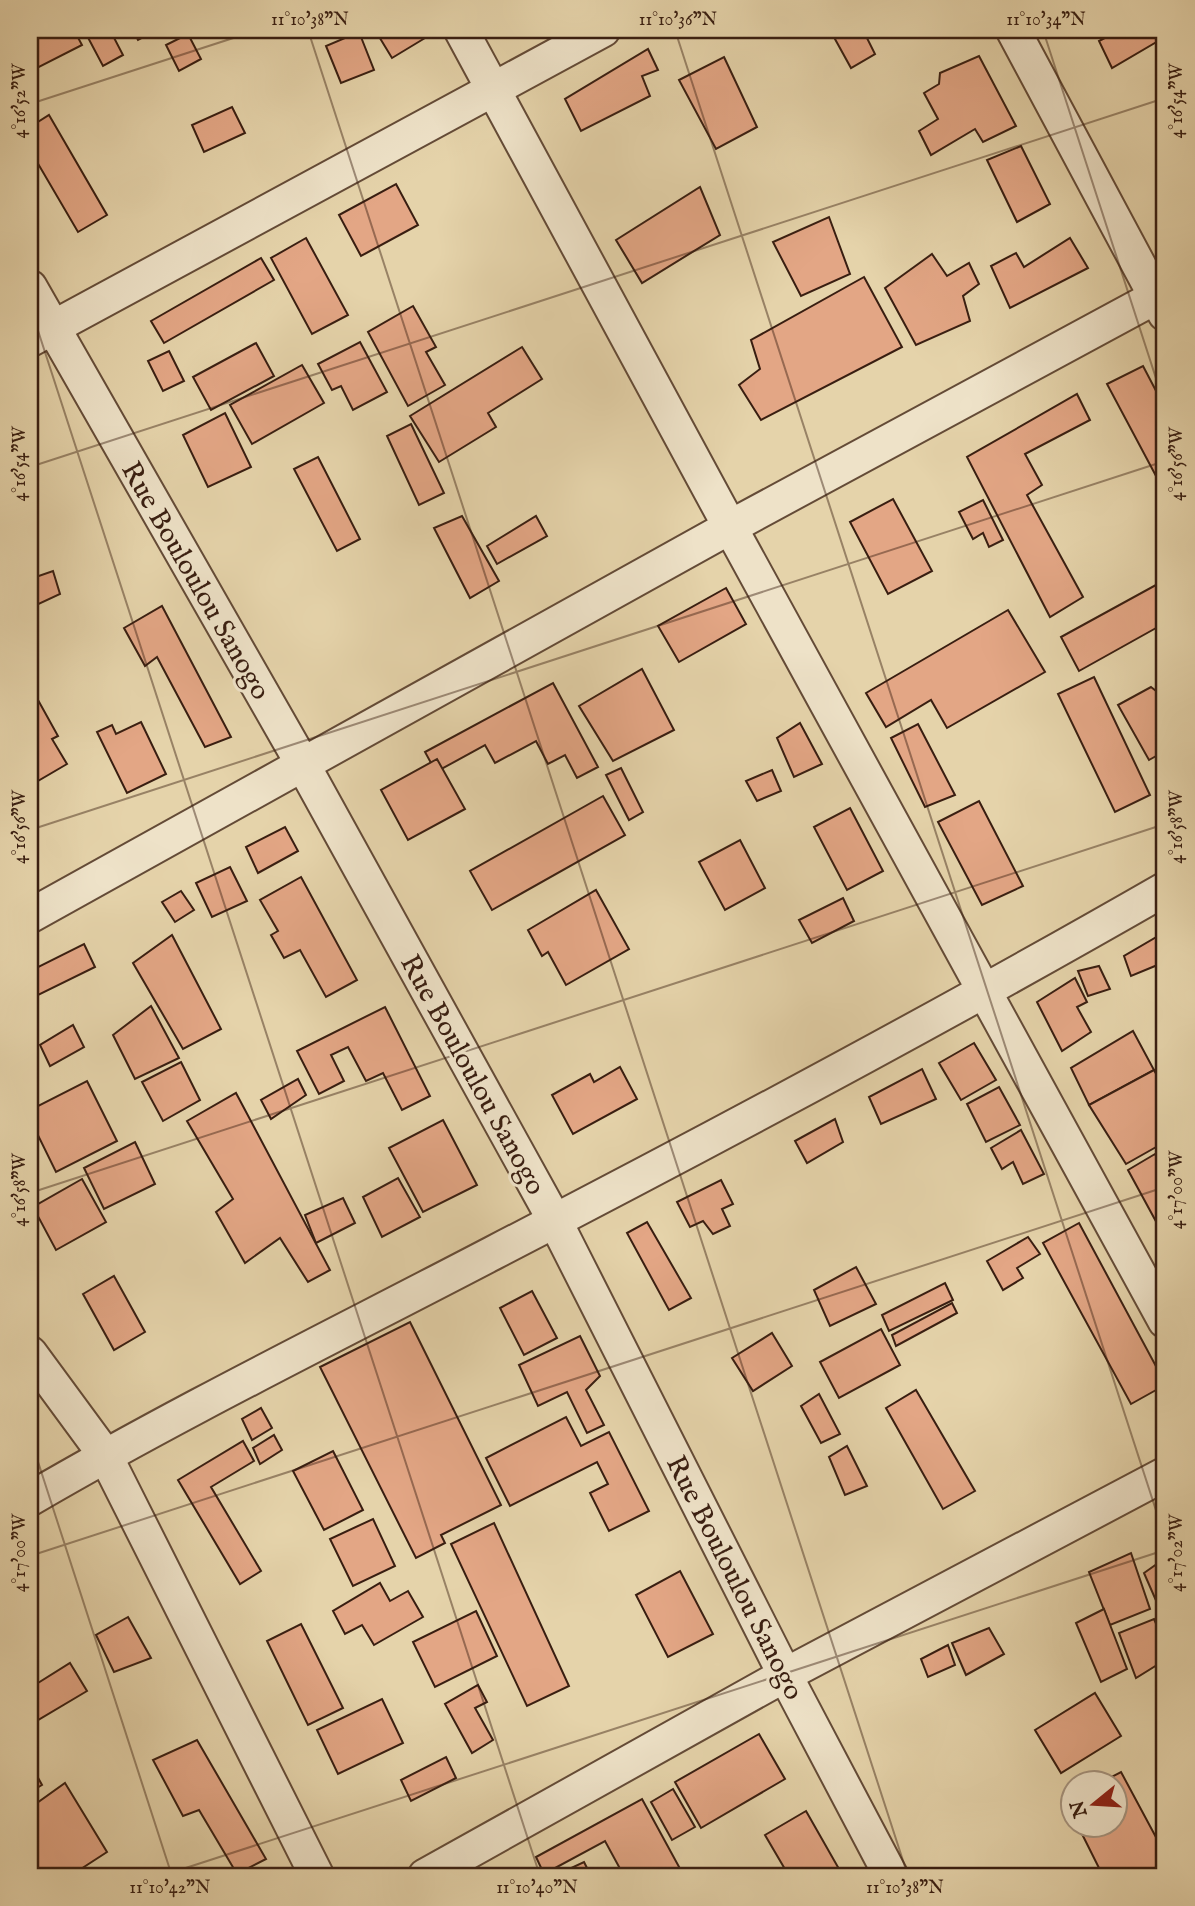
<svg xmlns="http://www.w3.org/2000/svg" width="1195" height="1906" viewBox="0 0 1195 1906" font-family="'IM FELL English',serif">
  <rect width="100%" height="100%" fill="#e5d3aa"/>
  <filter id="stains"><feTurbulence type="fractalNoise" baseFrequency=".00286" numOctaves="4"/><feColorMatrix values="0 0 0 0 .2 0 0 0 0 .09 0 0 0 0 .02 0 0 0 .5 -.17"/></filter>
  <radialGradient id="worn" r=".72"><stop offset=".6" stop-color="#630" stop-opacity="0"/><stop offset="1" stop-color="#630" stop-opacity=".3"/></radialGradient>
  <g fill="#e3a685" stroke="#391e11" stroke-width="2">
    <path d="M50,30h24l8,15 -45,23 -7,-14v-14z"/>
    <path d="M84,30h26l13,25 -20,11z"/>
    <path d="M133,30h24l-19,10z"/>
    <path d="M375,30h52l3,5 -38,23z"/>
    <path d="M830,30h33l12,24 -24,14z"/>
    <path d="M1120,30h45v7l-53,31 -13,-27z"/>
    <path d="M359,32l15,38 -33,13 -15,-37z"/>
    <path d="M188,34l13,25 -22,12 -13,-26z"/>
    <path d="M648,49l10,21 -16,6 8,20 -69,35 -16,-32z"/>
    <path d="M979,56l37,70 -33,16 -8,-13 -44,26 -12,-24 19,-12 -14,-26 15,-9 1,-11z"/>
    <path d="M724,57l33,70 -41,22 -37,-69z"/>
    <path d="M232,107l13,26 -41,19 -12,-27z"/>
    <path d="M49,115l58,100 -29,17 -48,-82v-23z"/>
    <path d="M1021,146l29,58 -33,18 -30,-62z"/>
    <path d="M396,184l22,41 -57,31 -22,-41z"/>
    <path d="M700,187l20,48 -78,48 -26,-43z"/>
    <path d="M829,217l21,57 -49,22 -28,-54z"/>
    <path d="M306,238l42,77 -36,19 -41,-76z"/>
    <path d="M1070,238l18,30 -78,40 -19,-42 25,-13 8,14z"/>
    <path d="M932,254l15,22 22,-13 10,21 -16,12 7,25 -54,24 -31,-57z"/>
    <path d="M261,258l13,22 -110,63 -13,-22z"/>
    <path d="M864,277l38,70 -141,73 -22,-35 21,-16 -9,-29z"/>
    <path d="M413,306l23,41 -10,5 19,33 -37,21 -40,-74z"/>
    <path d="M360,342l27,50 -34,18 -12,-24 -9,4 -14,-26z"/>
    <path d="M256,343l18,33 -63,34 -18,-33z"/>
    <path d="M522,347l20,32 -54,34 8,14 -57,35 -29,-46z"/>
    <path d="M169,351l15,30 -21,10 -15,-30z"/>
    <path d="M302,365l22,38 -72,41 -22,-39z"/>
    <path d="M1143,366l22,42 -1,83 -57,-107z"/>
    <path d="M1077,394l13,26 -65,34 17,31 -15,10 56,102 -33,20 -83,-160z"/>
    <path d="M225,413l26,54 -43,20 -25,-52z"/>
    <path d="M411,424l33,69 -25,12 -32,-69z"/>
    <path d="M318,457l42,82 -23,12 -43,-82z"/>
    <path d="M893,499l39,72 -44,23 -38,-72z"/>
    <path d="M983,500l20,40 -14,7 -6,-14 -10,6 -14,-27z"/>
    <path d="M462,516l37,65 -29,17 -36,-70z"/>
    <path d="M536,516l11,20 -50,28 -10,-18z"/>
    <path d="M53,571l7,23 -30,14v-29z"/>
    <path d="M1165,580v43l-86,48 -18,-34z"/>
    <path d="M726,588l20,36 -67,38 -21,-36z"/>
    <path d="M162,606l69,131 -26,10 -48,-90 -12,9 -21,-38z"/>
    <path d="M1008,610l37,62 -98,56 -16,-28 -45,27 -20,-34z"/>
    <path d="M642,669l32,61 -61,31 -34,-55z"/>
    <path d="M1094,677l56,118 -35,17 -57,-118z"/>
    <path d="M553,683l45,84 -21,11 -12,-23 -17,9 -12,-23 -41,22 -10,-18 -49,27 -11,-20z"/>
    <path d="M1151,687l14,11v53l-16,9 -31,-55z"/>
    <path d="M38,700l20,36 -6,3 15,25 -36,21 -1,-80z"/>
    <path d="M141,722l25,52 -39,19 -30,-61 15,-7 4,9z"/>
    <path d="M800,723l22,41 -28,13 -17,-39z"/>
    <path d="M918,724l37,71 -30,12 -34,-69z"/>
    <path d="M437,759l28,50 -57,31 -27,-50z"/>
    <path d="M621,768l22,44 -14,8 -23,-45z"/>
    <path d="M772,770l9,21 -24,10 -11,-20z"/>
    <path d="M603,796l22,39 -133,75 -22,-39z"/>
    <path d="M979,801l44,85 -41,19 -44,-83z"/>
    <path d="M850,808l33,63 -36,19 -33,-63z"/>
    <path d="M285,827l13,24 -40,22 -12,-26z"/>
    <path d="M740,840l25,48 -40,22 -26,-48z"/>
    <path d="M230,867l17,34 -35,16 -16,-34z"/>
    <path d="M301,877l56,103 -31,17 -26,-47 -16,8 -13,-23 7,-4 -18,-31z"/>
    <path d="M596,890l33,59 -63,36 -18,-33 -6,4 -14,-26z"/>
    <path d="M181,891l13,19 -19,12 -13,-20z"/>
    <path d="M843,898l11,23 -42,22 -13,-23z"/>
    <path d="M1165,932v27l-10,7 -24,10 -7,-20z"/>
    <path d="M172,935l49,94 -38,20 -50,-86z"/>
    <path d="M84,944l11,23 -65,32v-28z"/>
    <path d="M1099,966l11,23 -22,7 -10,-25z"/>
    <path d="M1075,978l12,24 -10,5 14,25 -29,19 -25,-49z"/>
    <path d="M151,1006l28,52 -44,21 -22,-44z"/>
    <path d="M385,1007l45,89 -28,14 -19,-37 -17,8 -18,-34 -17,8 13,26 -25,13 -22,-43z"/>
    <path d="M73,1025l11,22 -34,19 -10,-21z"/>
    <path d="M1133,1031l21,39 -65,35 -18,-37z"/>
    <path d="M974,1043l22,37 -35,20 -22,-37z"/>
    <path d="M181,1062l19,38 -37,21 -21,-39z"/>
    <path d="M620,1067l17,32 -64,35 -21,-39 38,-21 4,8z"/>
    <path d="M922,1069l14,30 -55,25 -12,-27z"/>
    <path d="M1154,1070l11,20v52l-39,22 -37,-59z"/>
    <path d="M298,1079l8,16 -35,24 -10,-19z"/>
    <path d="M87,1081l30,60 -61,31 -26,-53v-9z"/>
    <path d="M999,1087l21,38 -34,17 -19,-38z"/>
    <path d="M236,1093l94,177 -22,12 -28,-44 -35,25 -29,-51 17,-13 -46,-78z"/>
    <path d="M835,1119l8,23 -36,21 -12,-22z"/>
    <path d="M443,1120l34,65 -54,27 -34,-64z"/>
    <path d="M1021,1130l23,44 -21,10 -10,-22 -11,7 -11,-21z"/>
    <path d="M135,1142l20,42 -51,25 -20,-41z"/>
    <path d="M1155,1154l10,17v67l-37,-68z"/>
    <path d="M398,1178l22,39 -38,20 -19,-40z"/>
    <path d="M82,1179l24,43 -50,28 -23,-43z"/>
    <path d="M721,1180l12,24 -11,5 8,17 -17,8 -10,-13 -13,6 -13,-25z"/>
    <path d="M343,1198l12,25 -39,20 -11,-28z"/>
    <path d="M647,1222l44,76 -22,12 -42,-77z"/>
    <path d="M1079,1223l86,160v2l-34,19 -88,-161z"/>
    <path d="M1028,1237l12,17 -23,14 6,10 -20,12 -16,-29z"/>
    <path d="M856,1267l20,37 -46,22 -16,-36z"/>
    <path d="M114,1276l31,56 -31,18 -31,-56z"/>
    <path d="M945,1283l8,17 -64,31 -7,-16z"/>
    <path d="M532,1291l25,47 -33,17 -24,-47z"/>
    <path d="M952,1303l5,10 -61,33 -4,-11z"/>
    <path d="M410,1322l91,183 -60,30 4,8 -29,15 -96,-191z"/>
    <path d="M881,1329l19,36 -61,33 -19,-36z"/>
    <path d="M772,1333l20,33 -39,25 -21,-33z"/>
    <path d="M580,1336l20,40 -14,14 18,35 -17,8 -20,-41 -29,14 -19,-41z"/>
    <path d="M916,1390l59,101 -32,18 -57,-101z"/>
    <path d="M819,1394l21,40 -19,9 -20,-37z"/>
    <path d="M261,1408l11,20 -20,12 -10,-21z"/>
    <path d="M566,1417l15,29 28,-14 40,79 -40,20 -19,-38 18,-9 -11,-22 -87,44 -24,-48z"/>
    <path d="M274,1435l8,15 -22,14 -7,-16z"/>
    <path d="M243,1441l11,20 -43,26 50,84 -21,13 -62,-104z"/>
    <path d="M847,1446l20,40 -22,9 -16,-38z"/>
    <path d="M333,1451l30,59 -39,20 -31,-59z"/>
    <path d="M373,1519l22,47 -42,20 -23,-47z"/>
    <path d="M494,1523l75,163 -42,20 -76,-162z"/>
    <path d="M1131,1553l19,56 -40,16 -21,-53z"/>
    <path d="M1164,1559l1,50 -4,3 -17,-39z"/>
    <path d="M680,1571l33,63 -45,23 -32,-62z"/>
    <path d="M380,1583l10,18 18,-10 15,26 -49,28 -12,-20 -17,9 -12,-23z"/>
    <path d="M1104,1609l23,60 -26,13 -25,-59z"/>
    <path d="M476,1611l21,45 -62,31 -22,-45z"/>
    <path d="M128,1617l23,41 -37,14 -18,-37z"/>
    <path d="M1154,1619l11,25v16l-29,18 -17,-45z"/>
    <path d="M301,1624l42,84 -35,17 -41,-84z"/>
    <path d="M989,1628l15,26 -38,21 -14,-32z"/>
    <path d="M948,1645l7,20 -27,12 -7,-18z"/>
    <path d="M70,1663l17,28 -49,29 -8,-14v-18z"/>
    <path d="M478,1685l9,17 -12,6 18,32 -21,13 -27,-49z"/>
    <path d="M1095,1693l26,43 -60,37 -26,-43z"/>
    <path d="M382,1699l21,44 -65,31 -21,-44z"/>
    <path d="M759,1734l26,45 -84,49 -26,-46z"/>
    <path d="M197,1740l69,119 -29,15 -38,-64 -16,6 -30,-56z"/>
    <path d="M446,1757l10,21 -45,23 -10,-21z"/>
    <path d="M30,1763l12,22 -12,7z"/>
    <path d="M1121,1772l44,82v9l-26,13h-36l-25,-50h36v-42h-16z"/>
    <path d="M65,1783l42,69 -37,24h-32l-8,-13v-55z"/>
    <path d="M673,1789l22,38 -23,13 -21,-38z"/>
    <path d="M1072,1797v16l-6,-13z"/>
    <path d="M642,1799l42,77h-60l-19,-35 -61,33 -8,-17z"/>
    <path d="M806,1811l37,65h-54l-24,-41z"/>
    <path d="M584,1862l7,14h-37z"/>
  </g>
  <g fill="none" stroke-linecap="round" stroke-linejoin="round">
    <defs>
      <g id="street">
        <path d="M461,30l269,497 435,794"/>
        <path d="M1013,30l152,284"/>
        <path d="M30,287l272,476 253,458 230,454 106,201"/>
        <path d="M30,340l573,-310"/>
        <path d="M30,916l700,-389 435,-235"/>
        <path d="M30,1353l75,102 212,421"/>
        <path d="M30,1499c151,-88 308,-165 463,-246 226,-117 451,-237 672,-364"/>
        <path d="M425,1876l360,-201 380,-201"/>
      </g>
    </defs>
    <use href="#street" stroke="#644b37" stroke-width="37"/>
    <use href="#street" stroke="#eee2c8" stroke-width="33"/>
  </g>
  <path fill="none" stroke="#391e11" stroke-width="2" stroke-opacity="0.45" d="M308,30l600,1846M675,30l490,1508M1043,30l122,376M30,104l228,-74M30,306l510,1570M30,467l1135,-369M30,830l1135,-369M30,1193l1135,-369M30,1437l142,439M30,1556l1135,-369M161,1876l1004,-326"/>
  <g text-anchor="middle" stroke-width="6" stroke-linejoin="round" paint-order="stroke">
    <g font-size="28" fill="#391e11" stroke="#eee2c8">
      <text transform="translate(197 580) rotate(60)" y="10">Rue Bouloulou Sanogo</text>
      <text transform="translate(474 1074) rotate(61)" y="10">Rue Bouloulou Sanogo</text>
      <text transform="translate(736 1577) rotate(63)" y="10">Rue Bouloulou Sanogo</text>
    </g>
  </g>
  <rect width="1195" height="1906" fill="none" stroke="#e5d3aa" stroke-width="77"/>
  <g transform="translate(1094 1804) rotate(252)"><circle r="33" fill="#eee2c8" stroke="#a6947f" stroke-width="2"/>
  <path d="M0-5L12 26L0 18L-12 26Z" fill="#8f2418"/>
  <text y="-10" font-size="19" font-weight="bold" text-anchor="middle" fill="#391e11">N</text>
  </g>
  <rect x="38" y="38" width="1118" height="1830" fill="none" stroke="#391e11" stroke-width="2.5"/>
  <g font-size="18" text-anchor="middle" fill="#391e11">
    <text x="310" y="25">11°10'38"N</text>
    <text x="678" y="25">11°10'36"N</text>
    <text x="1046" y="25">11°10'34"N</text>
    <text transform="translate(1176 101) rotate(-90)" y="6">4°16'54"W</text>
    <text transform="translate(19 101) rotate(-90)" y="6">4°16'52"W</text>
    <text transform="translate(1176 464) rotate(-90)" y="6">4°16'56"W</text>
    <text transform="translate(19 464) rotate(-90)" y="6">4°16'54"W</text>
    <text transform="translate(1176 827) rotate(-90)" y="6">4°16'58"W</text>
    <text transform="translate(19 827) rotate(-90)" y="6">4°16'56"W</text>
    <text transform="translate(1176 1190) rotate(-90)" y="6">4°17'00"W</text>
    <text transform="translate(19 1190) rotate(-90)" y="6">4°16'58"W</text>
    <text transform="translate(1176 1553) rotate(-90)" y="6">4°17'02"W</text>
    <text transform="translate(19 1553) rotate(-90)" y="6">4°17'00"W</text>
    <text x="170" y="1893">11°10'42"N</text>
    <text x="537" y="1893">11°10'40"N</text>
    <text x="905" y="1893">11°10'38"N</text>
  </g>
  <rect width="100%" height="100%" filter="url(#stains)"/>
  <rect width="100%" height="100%" fill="url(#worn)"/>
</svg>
